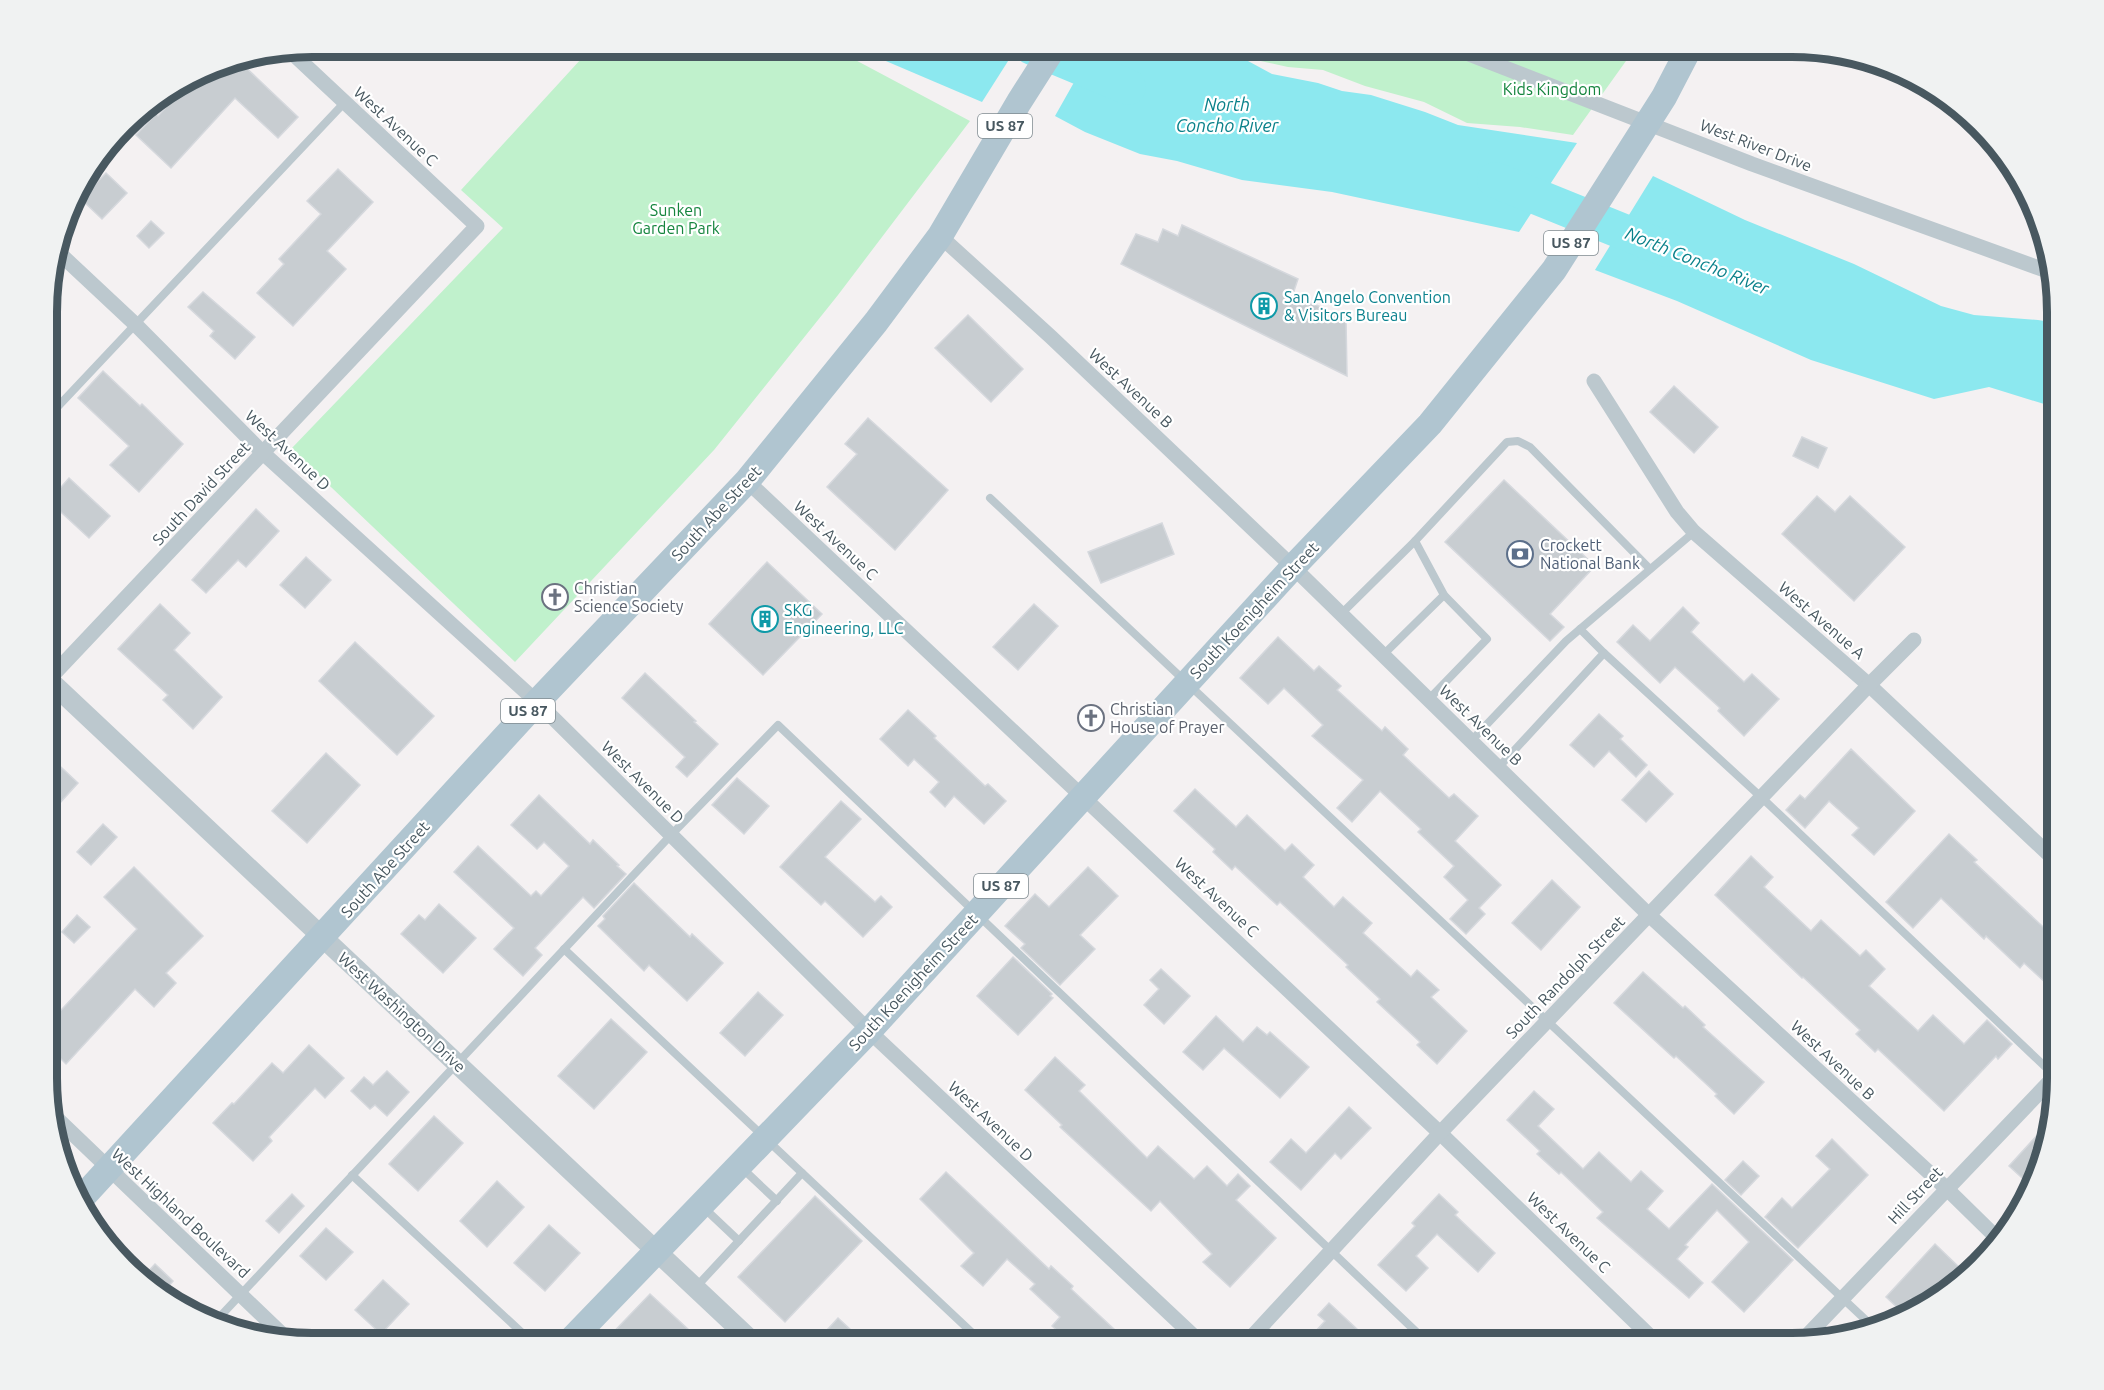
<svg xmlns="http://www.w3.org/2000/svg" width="2104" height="1390" viewBox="0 0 2104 1390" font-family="Ubuntu,sans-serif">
  <rect width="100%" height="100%" fill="#f4f1f2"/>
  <g fill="#c0f1cc">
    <path d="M592,47h239l139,74 -132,174 -124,155 -199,212 -224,-213 212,-221 -42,-38z"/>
    <path d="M1197,47h439l-63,88 -53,-8 -53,-4 -43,-21 -59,-16 -42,-16 -35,-3z"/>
  </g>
  <g fill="#8ce8ef">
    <path d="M853,47h164l-35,55z"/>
    <path d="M1094,47h72l28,13 27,-4 27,5 24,13 46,9 24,8 29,4 54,17 33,13 119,18 -58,89 -187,-40 -90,-12 -65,-19 -37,-7 -55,-22 -30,-16z"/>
    <path d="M1653,176l92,44 109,44 87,42 33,9 64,5 19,3v85l-68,-21 -55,12 -123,-39 -134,-59 -82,-31z"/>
  </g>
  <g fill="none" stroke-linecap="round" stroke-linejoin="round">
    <g stroke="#8ce8ef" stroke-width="36">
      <path d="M1032,47l96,40"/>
      <path d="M1495,180l171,69"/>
    </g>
  </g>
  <g fill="#c8cdd1" stroke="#d5d8dd" stroke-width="1.5">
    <path d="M239,61l59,56 -20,21 -43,-40 -64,70 -35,-33 20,-21 2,2 36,-39 17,-10z"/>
    <path d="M338,169l35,33 -46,49 19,18 -53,57 -36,-33 27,-29 -5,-5 42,-45 -14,-13z"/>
    <path d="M106,173l21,20 -25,26 -21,-20z"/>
    <path d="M151,221l13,12 -15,15 -12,-12z"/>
    <path d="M1182,225l116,54 -5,15 53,25 1,57 -226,-112 15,-30 22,8 5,-13 15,7z"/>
    <path d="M203,292l52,45 -20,22 -25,-23 4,-5 -26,-24z"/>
    <path d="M968,315l55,54 -32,33 -56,-54z"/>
    <path d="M103,371l37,35 2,-2 41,40 -44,48 -29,-27 19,-19 -51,-48z"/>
    <path d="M1674,386l44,41 -24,26 -44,-41z"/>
    <path d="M868,418l80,72 -53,60 -68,-63 30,-33 -12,-10z"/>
    <path d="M1802,437l25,11 -9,20 -25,-12z"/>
    <path d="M69,478l41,38 -21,22 -40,-37z"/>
    <path d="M1504,480l91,86 -45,48 14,13 -14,14 -105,-99z"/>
    <path d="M1817,496l18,16 15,-16 55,51 -51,54 -72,-67z"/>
    <path d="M256,509l23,22 -33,36 -8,-7 -32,33 -14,-13z"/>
    <path d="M1162,523l12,31 -73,29 -13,-31z"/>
    <path d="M306,557l25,23 -26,28 -25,-23z"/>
    <path d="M767,562l55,52 -59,61 -54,-51z"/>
    <path d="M160,604l30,29 -16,17 48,47 -29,32 -30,-29 5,-5 -50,-46z"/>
    <path d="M1034,604l24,22 -40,44 -25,-23z"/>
    <path d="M1683,607l16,16 -8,9 53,50 8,-8 27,25 -35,37 -26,-25 2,-3 -45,-41 -15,16 -43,-41 16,-17 17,16z"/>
    <path d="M1278,637l36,34 5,-5 22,20 -4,4 45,41 3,-4 23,22 -5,6 46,43 5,-4 24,22 -23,25 46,44 -22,23 6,6 -19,20 -16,-15 18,-19 -24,-23 10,-11 -36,-34 3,-3 -41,-38 -28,31 -15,-14 26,-28 -51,-44 11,-11 -39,-37 -16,16 -28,-26z"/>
    <path d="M355,642l79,74 -37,39 -78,-74z"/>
    <path d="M645,673l51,48 -2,1 24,22 -31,33 -11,-10 9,-10 -63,-59z"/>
    <path d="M908,710l28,26 -2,2 51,48 3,-2 18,17 -22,23 -30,-28 -9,11 -15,-15 9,-10 -25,-23 -6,7 -28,-27z"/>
    <path d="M1599,714l24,22 -3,3 27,26 -11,12 -27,-26 -15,16 -24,-22z"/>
    <path d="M1851,749l64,62 -41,44 -22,-20 7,-7 -30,-27 -24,27 -19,-18 14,-15 5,4z"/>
    <path d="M326,753l34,32 -53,58 -35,-32z"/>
    <path d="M49,756l29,27 -29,32z"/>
    <path d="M1649,771l24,23 -27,28 -24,-22z"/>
    <path d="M737,778l32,28 -25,28 -32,-29z"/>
    <path d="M1195,789l41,38 11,-12 38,36 7,-7 22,21 -11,12 31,30 9,-10 29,26 -9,10 48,44 6,-7 22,20 -8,7 36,34 -30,33 -20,-19 3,-3 -43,-40 3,-3 -34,-32 2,-2 -68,-63 -3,3 -42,-39 -3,4 -19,-18 2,-3 -41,-38z"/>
    <path d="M539,795l51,49 3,-4 26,25 -2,1 9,8 -32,34 -11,-11 -48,51 7,7 -19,21 -29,-27 20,-21 -60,-56 24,-26 53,50 5,-5 5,5 28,-30 -25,-24 -7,7 -26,-24z"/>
    <path d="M841,801l20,18 -36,38 50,45 6,-6 11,11 -29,30 -38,-36 -4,4 -41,-38z"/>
    <path d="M103,824l14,13 -26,28 -14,-13z"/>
    <path d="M1949,834l28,26 -3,2 83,78v53l-33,-30 -4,5 -34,-32 -2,3 -43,-41 -28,30 -27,-26z"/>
    <path d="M1751,856l22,21 -9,10 47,44 10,-11 39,36 6,-6 19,19 -16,17 49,45 15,-16 31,29 23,-24 25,24 -14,15 -2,-3 -52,55 -66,-62 -3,3 -19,-18 4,-4 -57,-53 -1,1 -87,-83z"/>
    <path d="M134,867l69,69 -37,37 10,10 -22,24 -19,-18 -69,75 -17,-17v-24l88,-94 -33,-32z"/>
    <path d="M1088,867l30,29 -38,39 15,14 -35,36 -39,-37 4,-4 -20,-18 30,-32 14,13z"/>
    <path d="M1552,880l28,27 -39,43 -29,-27z"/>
    <path d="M634,883l56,54 2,-3 31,29 -36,38 -38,-36 -5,6 -46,-45 7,-7 -2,-3z"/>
    <path d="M439,904l37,34 -33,35 -42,-39 18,-19 6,5z"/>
    <path d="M77,915l13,12 -16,16 -12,-11z"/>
    <path d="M1013,957l39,37 -2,2 3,2 -35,37 -41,-39z"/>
    <path d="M1161,969l29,27 -26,28 -20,-19 15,-16 -9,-9z"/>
    <path d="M1643,972l40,36 2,-2 20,19 -2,2 61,55 -30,32 -19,-18 2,-2 -41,-38 -2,2 -60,-55z"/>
    <path d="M758,992l25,23 -38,41 -25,-23z"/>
    <path d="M1216,1016l27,26 14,-15 10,8 3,-3 39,35 -29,31 -56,-50 -21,22 -20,-18z"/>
    <path d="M611,1019l36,33 -53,57 -36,-33z"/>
    <path d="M309,1045l35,33 -19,20 -10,-10 -46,49 3,4 -19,20 -40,-38 19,-20 2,1 38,-41 11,10z"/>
    <path d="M1055,1057l30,28 -6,6 68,67 11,-12 36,33 13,-13 20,20 11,-12 12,12 -14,14 40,38 -46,49 -27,-25 9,-8 -52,-53 -9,10 -91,-84 2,-2 -37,-35z"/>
    <path d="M387,1071l22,21 -22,24 -12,-11 -5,4 -19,-18 13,-14 9,8z"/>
    <path d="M1534,1091l20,18 -16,17 45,43 16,-17 32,30 10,-11 22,20 -16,18 22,20 43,-45 81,76 -49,52 -32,-30 37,-40 -32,-32 -32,35 3,2 -11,12 26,24 -14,15 -92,-80 6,-6 -42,-40 -2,2 -22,-20 3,-3 -33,-31z"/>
    <path d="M1349,1107l22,21 -30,31 -6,-6 -34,37 -31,-28 21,-23 15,14z"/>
    <path d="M434,1116l29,27 -45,48 -29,-27z"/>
    <path d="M2052,1119l-8,44 -12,24 -23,-21z"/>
    <path d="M1832,1139l36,36 -70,73 -33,-31 17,-19 10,10 38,-39 -14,-13z"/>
    <path d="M1743,1161l16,15 -18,19 -16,-15z"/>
    <path d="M946,1172l103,97 2,-3 22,20 -2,3 58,54h-58l-19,-17 8,-9 -30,-28 5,-5 -28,-25 -24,27 -22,-20 13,-13 -54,-54z"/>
    <path d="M497,1181l27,26 -37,40 -27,-26z"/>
    <path d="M292,1194l12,12 -25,27 -13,-12z"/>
    <path d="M1439,1194l19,18 -3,3 40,38 -17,19 -41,-38 -21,22 12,12 -22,23 -28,-26 37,-39 -3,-3z"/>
    <path d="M815,1196l47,45 -77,81 -47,-45z"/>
    <path d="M549,1225l31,28 -35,38 -31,-28z"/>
    <path d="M326,1228l27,24 -27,28 -26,-24z"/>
    <path d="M1935,1244l26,25 -37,39 -2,1 -11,-11 -11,12 -14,-13z"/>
    <path d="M155,1264l18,17 -12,14 -17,-19z"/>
    <path d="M383,1280l26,24 -28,30 -26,-24z"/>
    <path d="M650,1294l53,49h-100z"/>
    <path d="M1329,1303l29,27 -12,13h-41l20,-22 -7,-6z"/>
    <path d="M838,1318l27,25h-50z"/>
  </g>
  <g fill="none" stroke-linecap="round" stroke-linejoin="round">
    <g stroke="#bcc8ce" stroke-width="8">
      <path d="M49,416l296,-314"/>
      <path d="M990,498l880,826"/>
      <path d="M1415,541l92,-99 11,-1 12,6 120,122"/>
      <path d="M1341,614l74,-73 29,54 43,44 -58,60"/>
      <path d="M1604,653l157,144 295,280"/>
      <path d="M1383,655l61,-60"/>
      <path d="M1471,741l95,-100 128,-109"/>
      <path d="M1498,768l106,-115 -24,-24"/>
      <path d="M564,949l419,394"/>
      <path d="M743,1169l34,32"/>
      <path d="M352,1175l181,168"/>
      <path d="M703,1207l36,34"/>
      <path d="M697,1286l105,-113"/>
      <path d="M214,1323l457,-488 107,-110 650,618"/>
    </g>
    <g stroke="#bcc8ce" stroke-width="15">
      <path d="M1451,47l301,117 298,108"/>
      <path d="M940,236l111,101 242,230 356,348 297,273 52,51"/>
      <path d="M57,251l78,73 128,129 274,249 332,329 332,312"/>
      <path d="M1594,381l83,131 17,20 175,153 188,177"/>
      <path d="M747,481l693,652 217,210"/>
      <path d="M49,679l428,-453 -187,-175"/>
      <path d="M49,1111l239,229"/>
      <path d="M1246,1343l194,-210 429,-448 45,-45"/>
      <path d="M1800,1343l257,-269"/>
    </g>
    <path stroke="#bcc8ce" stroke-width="20" d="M49,680l705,663"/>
    <g stroke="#b0c5d0" stroke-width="26">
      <path d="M79,1201l458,-499 210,-221 129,-159 64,-86 79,-134 35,-55"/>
      <path d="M568,1343l301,-312 424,-464 137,-143 124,-154 110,-173 26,-50"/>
    </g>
  </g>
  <defs>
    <symbol id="building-ring" viewBox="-11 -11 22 22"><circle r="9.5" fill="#fff" stroke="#0f9aa8" stroke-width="1.5"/><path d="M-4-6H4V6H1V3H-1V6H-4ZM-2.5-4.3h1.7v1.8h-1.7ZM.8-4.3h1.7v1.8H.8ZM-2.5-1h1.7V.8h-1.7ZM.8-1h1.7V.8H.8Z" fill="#0f9aa8"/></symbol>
    <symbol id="bank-ring" viewBox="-11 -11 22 22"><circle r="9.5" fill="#fff" stroke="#5c6f8a" stroke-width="1.5"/><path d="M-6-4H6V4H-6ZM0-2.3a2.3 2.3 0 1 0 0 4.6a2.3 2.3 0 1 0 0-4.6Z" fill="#5c6f8a"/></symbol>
    <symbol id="church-ring" viewBox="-11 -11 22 22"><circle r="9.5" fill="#fff" stroke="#6b7280" stroke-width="1.5"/><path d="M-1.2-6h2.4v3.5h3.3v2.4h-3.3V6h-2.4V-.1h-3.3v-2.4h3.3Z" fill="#6b7280"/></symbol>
  </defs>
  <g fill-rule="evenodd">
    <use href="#building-ring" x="1249" y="291" width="30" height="30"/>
    <use href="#bank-ring" x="1505" y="539" width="30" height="30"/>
    <use href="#church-ring" x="540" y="582" width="30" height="30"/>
    <use href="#building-ring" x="750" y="604" width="30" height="30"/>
    <use href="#church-ring" x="1076" y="703" width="30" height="30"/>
  </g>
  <g text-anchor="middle" stroke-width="4.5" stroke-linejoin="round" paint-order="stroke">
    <g fill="#fff" stroke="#7f8a90" stroke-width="1.5">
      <rect x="978" y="114" width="54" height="24" rx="4.5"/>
      <rect x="1544" y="231" width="54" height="24" rx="4.5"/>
      <rect x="501" y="699" width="54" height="24" rx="4.5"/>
      <rect x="974" y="874" width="54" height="24" rx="4.5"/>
    </g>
    <g font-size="15" font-weight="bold" fill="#485860">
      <text x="1005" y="131">US 87</text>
      <text x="1571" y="248">US 87</text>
      <text x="528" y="716">US 87</text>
      <text x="1001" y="891">US 87</text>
    </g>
    <g font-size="16" fill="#15853e" stroke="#fff">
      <text x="1552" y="95">Kids Kingdom</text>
      <text x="676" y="216">Sunken<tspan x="676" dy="18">Garden Park</tspan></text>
    </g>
    <g font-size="16" fill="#485860" stroke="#fff">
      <text transform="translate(396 126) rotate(43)" y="6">West Avenue C</text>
      <text transform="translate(1756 145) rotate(21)" y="6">West River Drive</text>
      <text transform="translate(1131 388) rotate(43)" y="6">West Avenue B</text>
      <text transform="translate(288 450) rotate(43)" y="6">West Avenue D</text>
      <text transform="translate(201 493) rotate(-47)" y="6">South David Street</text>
      <text transform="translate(716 513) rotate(-47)" y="6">South Abe Street</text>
      <text transform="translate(836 540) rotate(43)" y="6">West Avenue C</text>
      <text transform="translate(1254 610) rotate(-47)" y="6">South Koenigheim Street</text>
      <text transform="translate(1822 620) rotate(41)" y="6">West Avenue A</text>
      <text transform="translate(1481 725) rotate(44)" y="6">West Avenue B</text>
      <text transform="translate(643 782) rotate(45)" y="6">West Avenue D</text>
      <text transform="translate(385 869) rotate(-48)" y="6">South Abe Street</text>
      <text transform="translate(1217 897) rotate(43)" y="6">West Avenue C</text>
      <text transform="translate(1565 977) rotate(-46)" y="6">South Randolph Street</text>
      <text transform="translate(913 982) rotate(-47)" y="6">South Koenigheim Street</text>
      <text transform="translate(402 1012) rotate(43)" y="6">West Washington Drive</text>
      <text transform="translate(1833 1060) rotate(43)" y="6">West Avenue B</text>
      <text transform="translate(991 1121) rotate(43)" y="6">West Avenue D</text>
      <text transform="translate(1915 1195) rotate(-47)" y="6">Hill Street</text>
      <text transform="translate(181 1213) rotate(43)" y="6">West Highland Boulevard</text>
      <text transform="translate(1569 1232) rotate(44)" y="6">West Avenue C</text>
    </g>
    <g font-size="16" fill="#0d838f" stroke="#fff" text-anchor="start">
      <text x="1284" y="303">San Angelo Convention<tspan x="1284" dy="18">&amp; Visitors Bureau</tspan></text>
      <text x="784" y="616">SKG<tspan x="784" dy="18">Engineering, LLC</tspan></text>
    </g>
    <g font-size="16" fill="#4e5e75" stroke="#fff" text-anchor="start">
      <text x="1540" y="551">Crockett<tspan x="1540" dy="18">National Bank</tspan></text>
    </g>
    <g font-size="16" fill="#5b616d" stroke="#fff" text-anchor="start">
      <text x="574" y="594">Christian<tspan x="574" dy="18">Science Society</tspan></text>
      <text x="1110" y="715">Christian<tspan x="1110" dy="18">House of Prayer</tspan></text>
    </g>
    <g font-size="18" font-style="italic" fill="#0a818a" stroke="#fff">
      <text x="1227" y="111">North<tspan x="1227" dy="21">Concho River</tspan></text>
      <text transform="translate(1697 261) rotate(22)" y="6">North Concho River</text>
    </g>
  </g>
  <path d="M0 0H2104V1390H0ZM312 57H1792A255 255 0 0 1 2047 312V1078A255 255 0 0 1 1792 1333H312A255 255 0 0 1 57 1078V312A255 255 0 0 1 312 57Z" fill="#f0f2f2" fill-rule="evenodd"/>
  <path fill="none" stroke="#485860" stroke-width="8" d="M312 57H1792A255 255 0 0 1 2047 312V1078A255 255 0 0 1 1792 1333H312A255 255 0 0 1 57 1078V312A255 255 0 0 1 312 57Z"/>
</svg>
